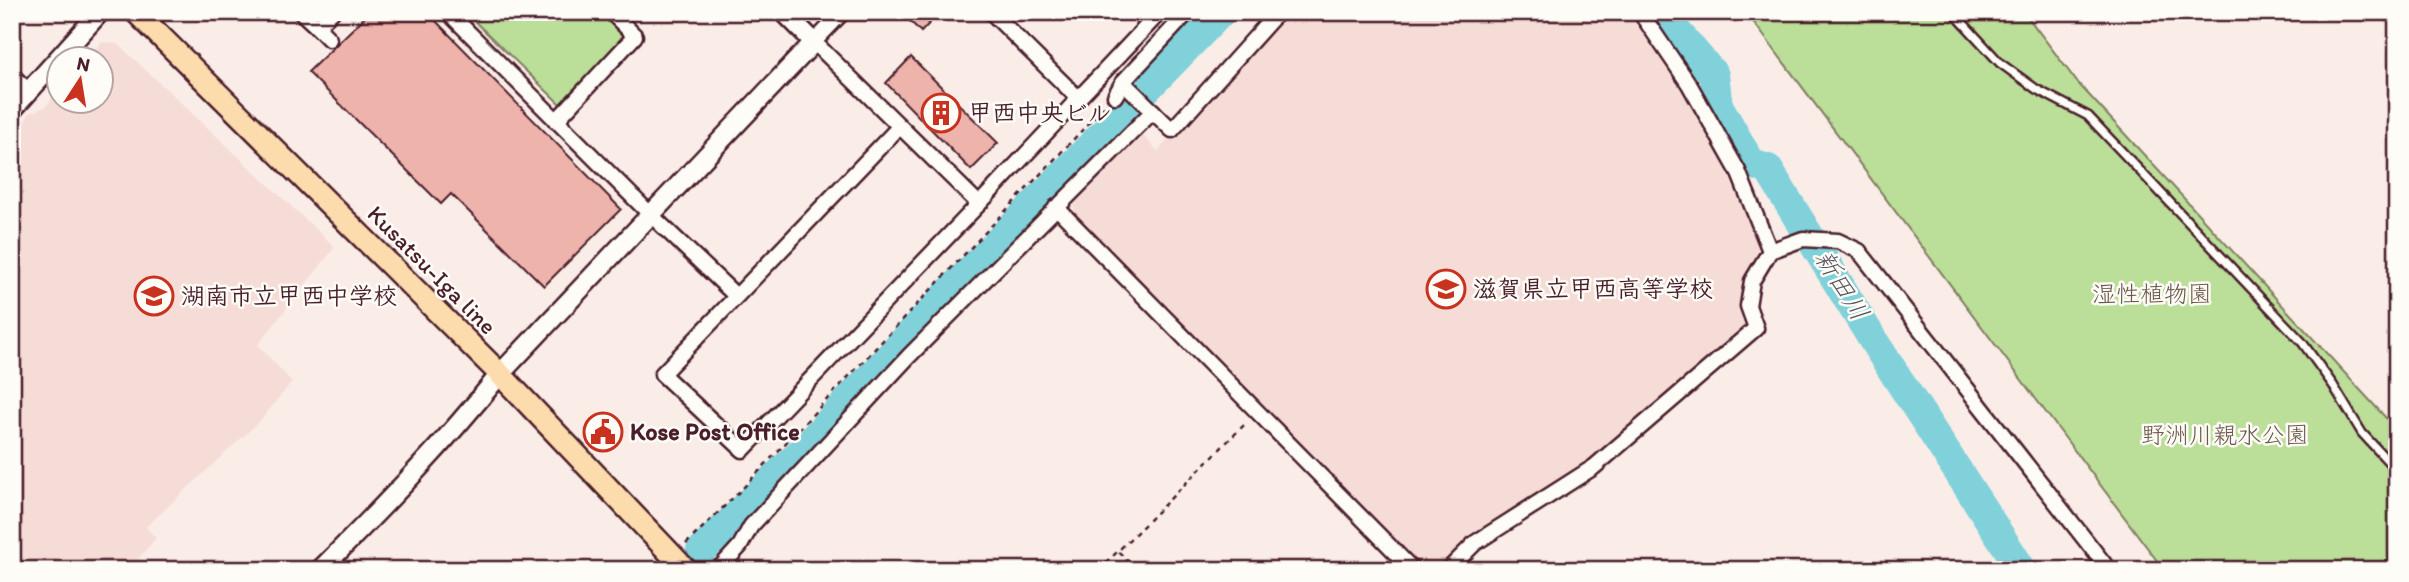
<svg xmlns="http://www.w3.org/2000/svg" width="2409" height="582" viewBox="0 0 2409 582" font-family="Itim,'Klee One',sans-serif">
  <rect width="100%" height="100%" fill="#faede8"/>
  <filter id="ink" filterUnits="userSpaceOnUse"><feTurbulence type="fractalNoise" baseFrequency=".0143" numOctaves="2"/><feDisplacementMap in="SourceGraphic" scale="14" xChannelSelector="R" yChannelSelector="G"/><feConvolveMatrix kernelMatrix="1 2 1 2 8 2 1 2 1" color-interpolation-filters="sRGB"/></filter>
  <g filter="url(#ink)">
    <g fill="#f6dcd6">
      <path d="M1277,12h351l63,91 31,58 38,88 -13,25 -8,30 9,26 -159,130 -122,81 -27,29h-16l-349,-357 -3,-13 67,-68 19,19z"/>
      <path d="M102,42l16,2 217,203 -77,98 34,37 -33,40 -113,105 10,11 -27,32h-117v-428l18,-29 15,-6 14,-17 1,12h42v-42l-15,-1z"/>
    </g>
    <g fill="#bbde98" stroke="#827e62" stroke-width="2">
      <path d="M465,12h139l18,18v11l-62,63z"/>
      <path d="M1746,12h278l53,70 320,348v140h-233z"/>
    </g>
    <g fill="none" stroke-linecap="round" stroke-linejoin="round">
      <g stroke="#80d1da" stroke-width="30">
        <path d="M1660,12l54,63 4,30 33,59 17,5 110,179 144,222"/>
        <path d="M701,551l95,-94 165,-177 260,-268"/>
      </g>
    </g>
    <g fill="#eeb3ab" stroke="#4a1f2b" stroke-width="2">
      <path d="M370,12h57l194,197 -77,77 -93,-92 -10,10 -133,-132z"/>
      <path d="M901,12h39l-19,20z"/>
      <path d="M911,57l87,86 -27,27 -85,-87z"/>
    </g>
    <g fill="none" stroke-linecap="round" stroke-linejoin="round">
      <defs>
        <g id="service">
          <path d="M1953,12l47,51 36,26 52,27 214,226 31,43 29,48 35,38"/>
          <path d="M2278,567l1,3"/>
        </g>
        <g id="minor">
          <path d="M301,12l16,15 15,-15"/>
          <path d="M448,12l204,204 83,79"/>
          <path d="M843,12l-29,30 165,162 181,-192"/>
          <path d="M991,12l88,87"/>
          <path d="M1640,12l49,72 49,87 32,80"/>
          <path d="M317,27l12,12"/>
          <path d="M12,75l16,16"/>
          <path d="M1123,82l49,48 106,-118"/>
          <path d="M1115,96l8,-14 65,-70"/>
          <path d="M556,121l79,-85 -24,-24"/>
          <path d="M899,127l-237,247 81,76 236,-246"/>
          <path d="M1056,207l357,363"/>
          <path d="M718,570l22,-24 11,-20 158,-170 244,-245"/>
          <path d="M1448,570l27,-27 119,-76 162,-139 -8,-22 4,-25 18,-30 33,-12 35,2 21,10 250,319"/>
        </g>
        <g id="tertiary">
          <path d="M12,110l88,-98"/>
          <path d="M320,570c63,-63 124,-126 180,-196l314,-332 -30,-30"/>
        </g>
        <path id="primary" d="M136,12l364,362 186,196"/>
      </defs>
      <use href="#service" stroke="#4a1f2b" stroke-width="12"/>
      <use href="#minor" stroke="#4a1f2b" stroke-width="19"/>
      <use href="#tertiary" stroke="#4a1f2b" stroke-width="23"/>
      <use href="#primary" stroke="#4a1f2b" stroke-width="26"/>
      <g stroke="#4a1f2b" stroke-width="2.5" stroke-dasharray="5 5" stroke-linecap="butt">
        <path d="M686,544l57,-56 362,-382"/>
        <path d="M1119,552l17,18"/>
        <path d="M1099,570l147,-147"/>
      </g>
      <use href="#service" stroke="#fdfcf7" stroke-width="7"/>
      <use href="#minor" stroke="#fdfcf7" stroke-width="14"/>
      <use href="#tertiary" stroke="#fdfcf7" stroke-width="18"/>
      <use href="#primary" stroke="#fcdcac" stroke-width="21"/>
    </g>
  </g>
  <defs>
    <symbol id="building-ring" viewBox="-11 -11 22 22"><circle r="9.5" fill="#fdfcf7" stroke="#c8321e" stroke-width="1.5"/><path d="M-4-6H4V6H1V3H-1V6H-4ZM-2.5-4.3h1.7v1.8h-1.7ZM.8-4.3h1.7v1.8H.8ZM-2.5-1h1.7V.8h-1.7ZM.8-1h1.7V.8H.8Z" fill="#c8321e"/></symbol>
    <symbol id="school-ring" viewBox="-11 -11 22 22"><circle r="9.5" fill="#fdfcf7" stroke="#c8321e" stroke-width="1.5"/><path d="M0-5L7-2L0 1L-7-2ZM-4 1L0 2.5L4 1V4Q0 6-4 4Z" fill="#c8321e"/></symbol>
    <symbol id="civic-ring" viewBox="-11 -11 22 22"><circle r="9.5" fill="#fdfcf7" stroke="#c8321e" stroke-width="1.5"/><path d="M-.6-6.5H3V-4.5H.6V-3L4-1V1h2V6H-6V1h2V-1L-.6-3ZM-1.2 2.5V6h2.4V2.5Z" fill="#c8321e"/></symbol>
  </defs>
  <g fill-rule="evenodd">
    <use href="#building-ring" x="919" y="91" width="44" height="44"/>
    <use href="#school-ring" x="1424" y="267" width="44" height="44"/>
    <use href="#school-ring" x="132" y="274" width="44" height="44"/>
    <use href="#civic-ring" x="581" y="410" width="44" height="44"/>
  </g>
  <g text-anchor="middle" stroke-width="5" stroke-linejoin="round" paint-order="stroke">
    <g font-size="24" font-weight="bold" fill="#4a1f2b" stroke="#fdfcf7" text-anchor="start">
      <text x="968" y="121">甲西中央ビル</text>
      <text x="1473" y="297">滋賀県立甲西高等学校</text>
      <text x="181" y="304">湖南市立甲西中学校</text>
      <text x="630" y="440">Kose Post Office</text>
    </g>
    <g font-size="24" fill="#4a1f2b" stroke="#fdfcf7">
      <text transform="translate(432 270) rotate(45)" y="8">Kusatsu-Iga line</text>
    </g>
    <g font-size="24" fill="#6c584c" stroke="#fdfcf7">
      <text x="2152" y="302">湿性植物園</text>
      <text x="2225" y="443">野洲川親水公園</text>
    </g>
    <g font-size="26" font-style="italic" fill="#5a5460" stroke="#fdfcf7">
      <text transform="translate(1842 285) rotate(58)" y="9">新田川</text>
    </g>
  </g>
  <rect width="2409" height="582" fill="none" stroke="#fdfcf7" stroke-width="42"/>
  <rect x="21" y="21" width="2367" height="540" fill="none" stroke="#4a1f2b" stroke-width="2.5" filter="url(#ink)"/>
  <g transform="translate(80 80) rotate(12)"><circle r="33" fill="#fdfcf7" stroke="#b5a4a5" stroke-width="2"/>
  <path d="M0-5L12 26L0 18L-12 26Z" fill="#c8321e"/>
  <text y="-10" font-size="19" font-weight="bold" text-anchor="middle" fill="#4a1f2b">N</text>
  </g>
</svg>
